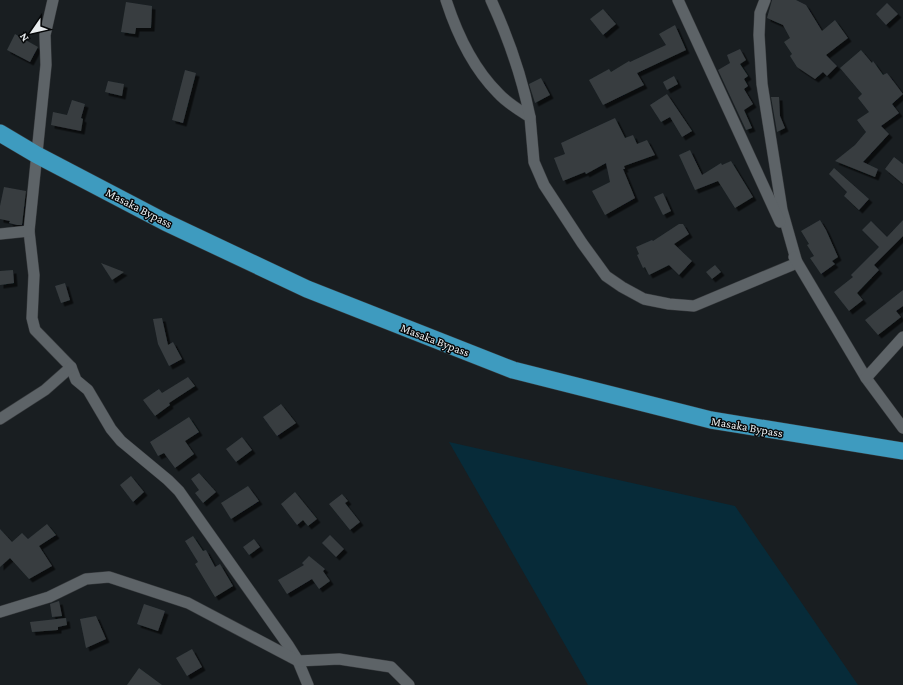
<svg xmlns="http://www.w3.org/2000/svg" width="903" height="685" viewBox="0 0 903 685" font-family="'Crimson Pro',serif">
  <defs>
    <filter id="shadow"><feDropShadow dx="3.5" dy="3.5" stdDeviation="0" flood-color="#0009"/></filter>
  </defs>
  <rect width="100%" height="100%" fill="#191e21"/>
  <path fill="#072b39" d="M449,442l286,64 123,179h-270z"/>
  <g fill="#373d40" filter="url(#shadow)">
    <path d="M772,0h24l10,5 16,26 13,-11 13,18 -22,17 11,11 -10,10 -4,-4 -8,7 -18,-12 -7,-11 2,-2 -8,-12 6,-4 -7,-13 -16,-7z"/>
    <path d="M126,2l26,4 -1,22h-15l-1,6 -14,-2z"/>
    <path d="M887,3l11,11 -12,11 -10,-11z"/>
    <path d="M603,9l13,15 -13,11 -13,-16z"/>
    <path d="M675,25l11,25 -49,23 7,12 -41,20 -14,-25 20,-11 2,3 18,-11 1,1 36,-17 -7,-11z"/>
    <path d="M15,34l23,13 -8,15 -23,-12z"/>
    <path d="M740,49l6,11 -6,4 8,12 -4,3 4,7 -4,3 9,15 -9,6 8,18 -6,2 -28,-60 12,-7 -3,-8z"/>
    <path d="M861,50l11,13 1,-2 10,14 4,-2 16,21 -11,10 7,9 -18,13 8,8 -26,28 15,7 -3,8 -40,-16 20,-16 11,-13 -9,-12 12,-8 -11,-14 4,-4 -22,-26z"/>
    <path d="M185,70l11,3 -13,50 -11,-3z"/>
    <path d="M674,76l4,8 -11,6 -4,-8z"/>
    <path d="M541,78l9,17 -15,8 -6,-19z"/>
    <path d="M108,81l16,3 -2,12 -17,-4z"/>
    <path d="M667,94l25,37 -10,6 -12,-20 -9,5 -11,-17z"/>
    <path d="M771,97h8l1,19 5,12 -8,4z"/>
    <path d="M72,100l13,4 -4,14 2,1 -2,12 -30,-6 2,-13 14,3z"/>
    <path d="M615,118l10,20 8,-3 4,9 10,-4 8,15 -31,11 1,3h-2l12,29 -30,17 -13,-24 18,-9 -4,-19 -20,11 -1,-2 -22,9 -9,-23 11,-4 -4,-11z"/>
    <path d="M690,150l12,25 19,-12 1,2 9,-4 22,36 -18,11 -17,-27 -23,9 -16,-35z"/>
    <path d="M894,157l9,7v20l-18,-15z"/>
    <path d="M834,168l35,31 -10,11 -15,-14 3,-4 -18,-18z"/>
    <path d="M4,187l22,4 -4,34h-5l-8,-2 1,-2 -10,-2v-13z"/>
    <path d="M663,193l8,18 -8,4 -9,-18z"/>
    <path d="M820,220l6,10 12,27 -6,4 3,3 -14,10 -11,-16 4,-2 -7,-11 2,-1 -8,-13z"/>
    <path d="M903,220v16l-29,29 5,5 -22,23 6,7 -14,11 -15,-19 19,-15 -2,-2 28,-28 -17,-17 9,-9 16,16z"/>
    <path d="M679,224h4l6,10 -15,10 18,17 -13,14 -10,-10 -20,10 -4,-8 -2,1 -6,-13 2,-1 -3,-7 16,-7 1,1z"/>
    <path d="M101,263l23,9 -12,8z"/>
    <path d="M715,265l6,7 -9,7 -6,-7z"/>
    <path d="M13,270l1,13 -14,2v-14z"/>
    <path d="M65,283l5,17 -9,3 -6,-17z"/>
    <path d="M903,290v16l-7,5 5,6 -23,18 -13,-15z"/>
    <path d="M162,318l6,27 5,-3 9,17 -13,7 -11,-22 -5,-25z"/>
    <path d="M188,377l7,9 -26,17 1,2 -15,11 -12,-16 16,-11 3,4z"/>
    <path d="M281,404l15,19 -19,13 -14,-19z"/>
    <path d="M189,417l10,15 -14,9 9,13 -19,14 -11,-15 -6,3 -8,-14z"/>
    <path d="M242,437l10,13 -16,12 -10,-13z"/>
    <path d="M199,473l17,19 -13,11 -8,-10 4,-3 -8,-11z"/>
    <path d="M131,476l13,16 -11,10 -13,-17z"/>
    <path d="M248,486l11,15 -28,18 -10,-16z"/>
    <path d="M295,492l22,27 -9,7 -5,-6 -6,5 -16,-21z"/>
    <path d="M342,494l6,7 -3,2 15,19 -10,8 -21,-26z"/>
    <path d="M47,524l9,11 -17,11 13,20 -23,13 -19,-21 -10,9v-38l12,13 10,-9 6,6z"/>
    <path d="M330,535l14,14 -8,8 -14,-14z"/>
    <path d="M193,536l10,15 3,-1 9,17 5,-3 13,22 -18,11 -20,-33 3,-2 -13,-21z"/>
    <path d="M254,539l6,8 -11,8 -6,-8z"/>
    <path d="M309,556l16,13 -2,2 7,10 -11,8 -7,-10 -25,15 -9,-14 26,-15 -2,-2z"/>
    <path d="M59,601l3,15 -10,1 -2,-13z"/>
    <path d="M144,604l21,7 -7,20 -21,-7z"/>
    <path d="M96,616l10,23 -20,9 -6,-29z"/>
    <path d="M66,618l1,7 -9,2v3l-26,2 -2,-10z"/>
    <path d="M192,649l10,18 -15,9 -11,-18z"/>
    <path d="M139,668l23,17h-35z"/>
  </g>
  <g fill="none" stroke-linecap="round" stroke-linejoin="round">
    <defs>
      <g id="minor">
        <path d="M53,0l-8,35 1,30 -17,166 5,44 -2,43 3,12 36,37 5,13 12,10 23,39 10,12 47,39 11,11 109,154 10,16 10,24"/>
        <path d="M446,0c11,34 26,67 52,93 9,10 21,17 32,24l4,45 10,23 38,58 24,33 16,11 22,12 25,5 25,2 103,-43 -15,-53 -20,-126 -3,-49 1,-22 5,-13"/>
        <path d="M491,0c17,37 31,77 39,117"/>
        <path d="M678,0l102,222"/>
        <path d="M0,234l29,-3"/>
        <path d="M794,257l72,121 37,50"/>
        <path d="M866,378l37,-41"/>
        <path d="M0,419l45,-29 26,-23"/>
        <path d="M0,612l49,-15 37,-18 23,-2 79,26 110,58 41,-2 52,8 18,18"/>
      </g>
      <path id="highway" d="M0,133l37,22 128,67 142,67 206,81 198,50 192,31"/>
    </defs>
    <use href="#minor" stroke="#373a3d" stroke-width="12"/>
    <use href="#highway" stroke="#373a3d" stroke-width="18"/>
    <use href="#minor" stroke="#5d6367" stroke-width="11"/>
    <use href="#highway" stroke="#3e9bbf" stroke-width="17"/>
  </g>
  <g text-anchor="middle" stroke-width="3" stroke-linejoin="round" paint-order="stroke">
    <g font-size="12" fill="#e8ecee" stroke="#060809">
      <text transform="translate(139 208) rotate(27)" y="4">Masaka Bypass</text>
      <text transform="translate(435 340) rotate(21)" y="4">Masaka Bypass</text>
      <text transform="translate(747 427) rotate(10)" y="4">Masaka Bypass</text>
    </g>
  </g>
  <g transform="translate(32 32) rotate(236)" stroke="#060809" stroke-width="3" paint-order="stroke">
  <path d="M0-3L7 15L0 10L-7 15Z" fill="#e8ecee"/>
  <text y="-6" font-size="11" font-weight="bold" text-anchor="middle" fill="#e8ecee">N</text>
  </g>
</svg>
